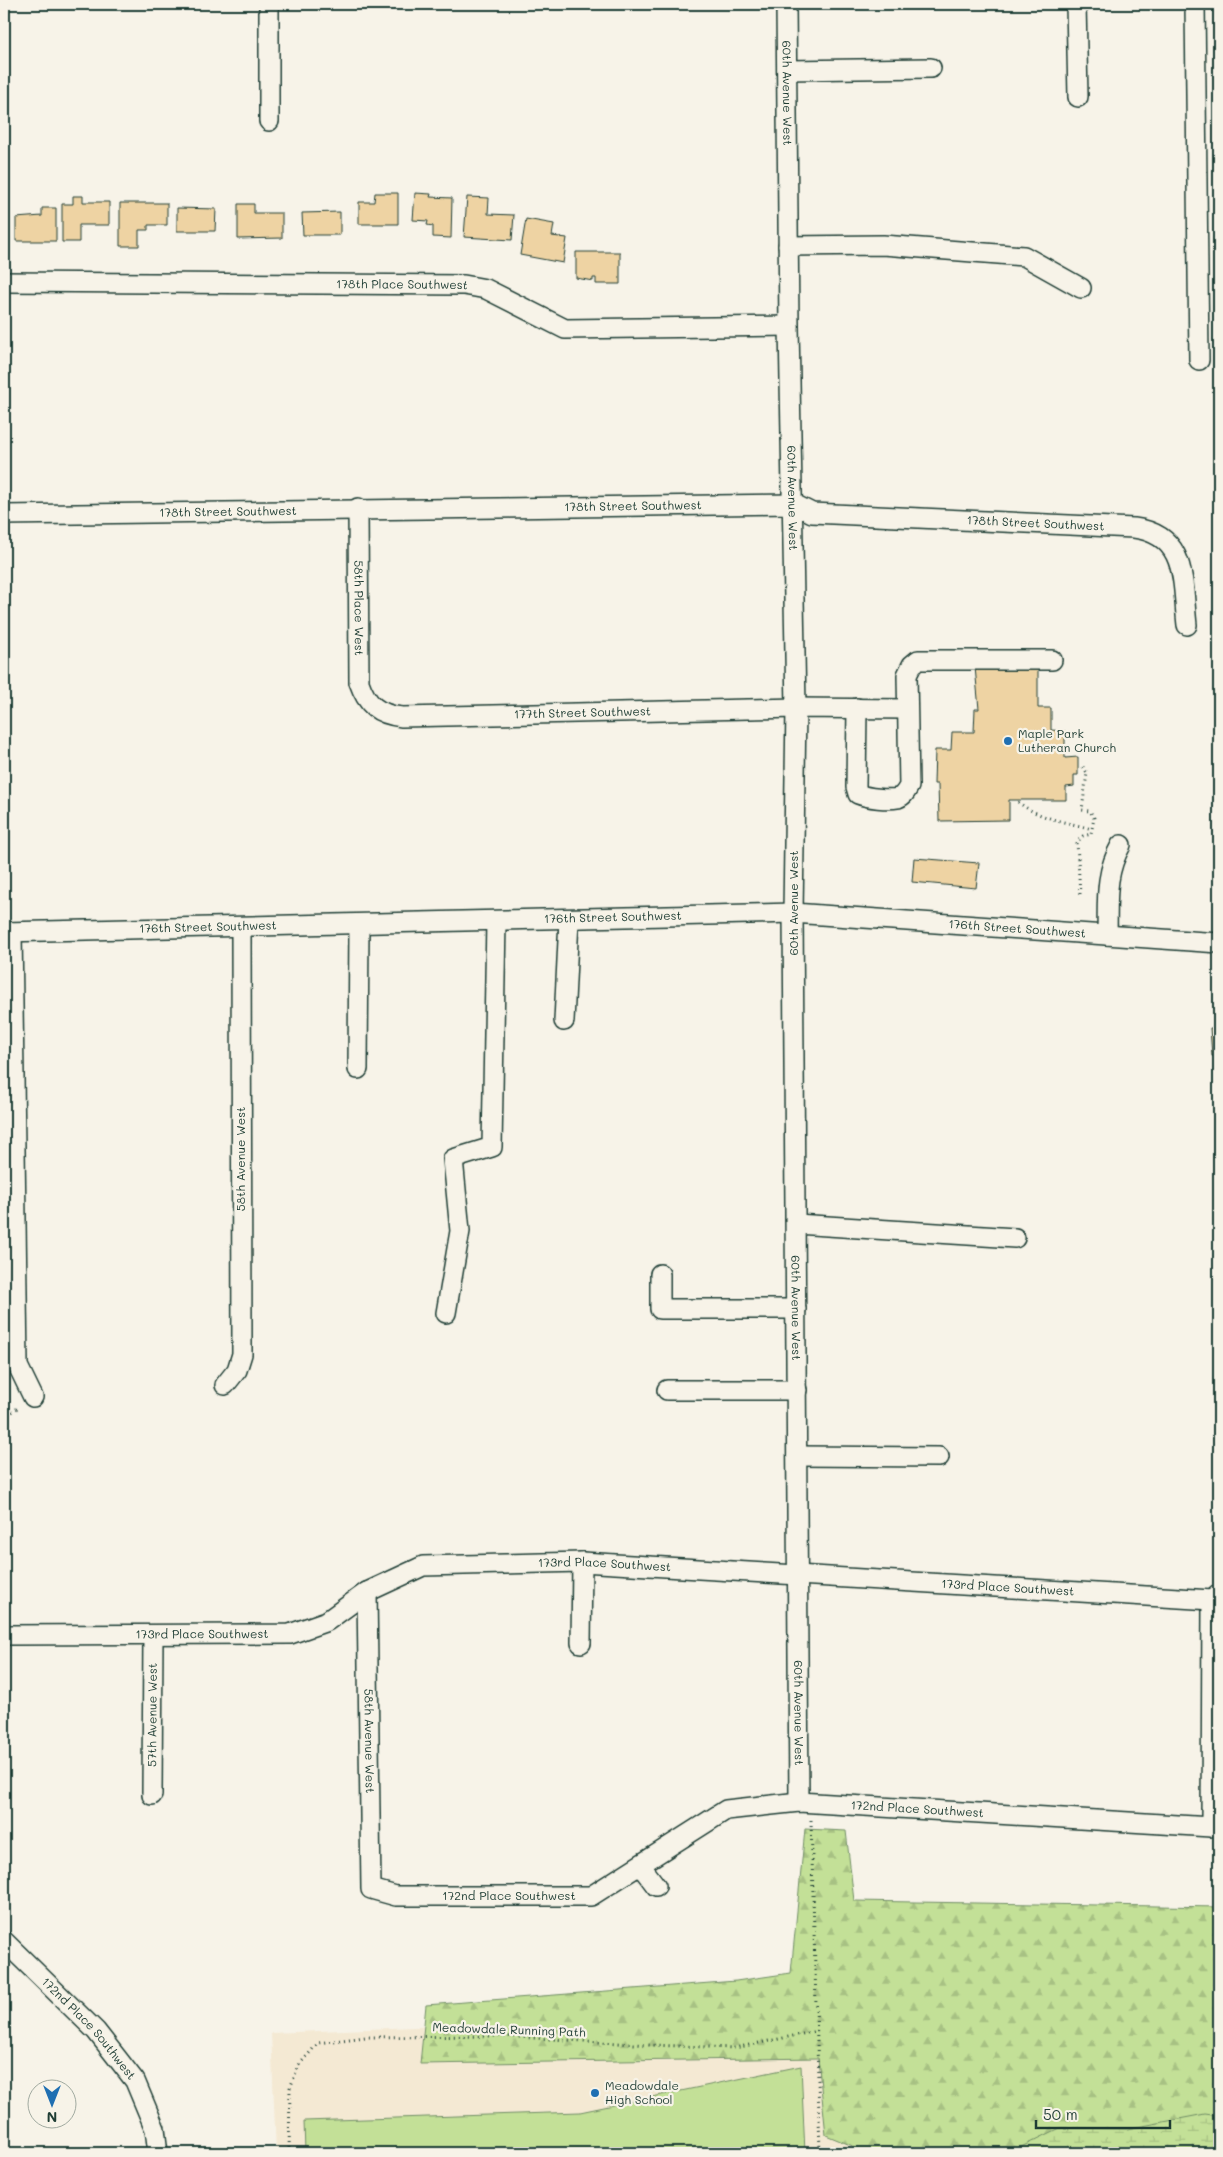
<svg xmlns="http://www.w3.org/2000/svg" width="1223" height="2157" viewBox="0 0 1223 2157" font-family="Mali,sans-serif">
  <defs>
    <pattern id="forest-firs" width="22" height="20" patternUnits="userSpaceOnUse" patternTransform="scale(1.25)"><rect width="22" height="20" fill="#c3e097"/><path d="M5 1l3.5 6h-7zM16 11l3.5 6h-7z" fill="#a7c183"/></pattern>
    <pattern id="wetland-marsh" width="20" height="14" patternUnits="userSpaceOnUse" patternTransform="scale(1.25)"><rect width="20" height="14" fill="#c3e097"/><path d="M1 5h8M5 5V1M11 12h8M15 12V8" fill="none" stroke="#a7c183"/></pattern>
  </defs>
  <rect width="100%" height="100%" fill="#f7f3e8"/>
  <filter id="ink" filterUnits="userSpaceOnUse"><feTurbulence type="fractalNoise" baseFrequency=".02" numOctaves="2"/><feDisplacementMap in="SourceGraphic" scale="10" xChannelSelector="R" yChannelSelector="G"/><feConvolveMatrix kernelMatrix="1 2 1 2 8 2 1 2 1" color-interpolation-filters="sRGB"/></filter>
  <g filter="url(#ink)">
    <path fill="#f4e9d3" d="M821,2010l164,143h-709l-5,-120z"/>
    <path fill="#c3e097" stroke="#718e66" d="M801,2066l4,87h-500l-1,-32 276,-9z"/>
    <path fill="url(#forest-firs)" stroke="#718e66" d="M805,1829l41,2 8,70 365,6v246h-357l-2,-4 -34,-14 -8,-77 -398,6 6,-59 310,-24 55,-8z"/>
    <path fill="url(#wetland-marsh)" stroke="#718e66" d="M1205,2114l14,2v37h-202l-4,-2 47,-23 67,1z"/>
    <g fill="#eed3a3" stroke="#1f3d34">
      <path d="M375,193h23v31h-39v-22h15z"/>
      <path d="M415,193l16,1 -1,3 22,1 -1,40 -18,-1v-11l-6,-1 1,-4 -15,-1z"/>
      <path d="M73,196h10v6h26v23h-30v17h-17v-38h11z"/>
      <path d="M467,197l22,1 -1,16 26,1 -2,25 -48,-3z"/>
      <path d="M120,203h47v22h-19v5h-9v16h-19z"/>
      <path d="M238,204h16v9h28v25l-44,1z"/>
      <path d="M42,208h14v33h-40v-23l26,-2z"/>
      <path d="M177,208l39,1 -1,22h-38z"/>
      <path d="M340,212v23h-37l-1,-22z"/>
      <path d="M526,219l28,5 -2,12 15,2 -4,25 -43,-8z"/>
      <path d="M576,252h44v32h-24v-6h-3v3l-17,-3z"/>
      <path d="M975,667l63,1v40h13v22l14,1v27l13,-1v18h-4v11l-8,1v13h-57v20l-70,1 -1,-37h-4l1,-34h16l1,-18h22l1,-23h4z"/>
      <path d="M914,858l65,5 -3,25 -64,-6z"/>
      <path d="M1210,1028h9v28h-7z"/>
    </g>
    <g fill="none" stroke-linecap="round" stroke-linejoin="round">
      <defs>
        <g id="minor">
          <path d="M269,4v117"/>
          <path id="s1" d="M786,4l3,322 7,382 -3,205 6,889"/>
          <path d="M1076,4l2,93"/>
          <path d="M1195,4l4,356"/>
          <path d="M787,70l144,-2"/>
          <path d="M788,246l95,-1 141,11 57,32"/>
          <path id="s2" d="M4,282l460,3 22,4 79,40 224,-3"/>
          <path id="s3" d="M358,508l1,174c8,23 18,32 43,35l394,-9 110,1"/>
          <path id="s4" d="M4,515l790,-11 18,9 322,15c54,7 48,54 53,97"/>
          <path d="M857,708l-1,79 2,7c10,4 30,6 40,4 6,-2 8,-7 11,-12l-2,-111 5,-10 6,-5h134"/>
          <path id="s5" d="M4,932l789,-19 426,30"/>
          <path d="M12,932l6,434 15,31"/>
          <path d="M1107,935c1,-33 -3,-60 14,-90"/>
          <path d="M564,1021l5,-101"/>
          <path d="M358,1069l1,-144"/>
          <path d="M796,1224l219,14"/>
          <path d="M660,1274v35h136"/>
          <path d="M446,1313l14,-82 -7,-72 39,-12 4,-226"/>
          <path d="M225,1385l12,-15 5,-16 -1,-426"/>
          <path d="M667,1390h130"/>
          <path d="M797,1456l142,1"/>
          <path id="s6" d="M367,1592l4,297 25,7h195l135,-86 73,-8 412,25 1,-227"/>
          <path id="s7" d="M4,1635l286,-1 37,-13 40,-29 56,-26 159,-4 630,38 7,-6"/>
          <path d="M581,1643l1,-81"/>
          <path id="s8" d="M152,1795l1,-160"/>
          <path d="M641,1866l15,20"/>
          <path id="s9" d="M4,1941l92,90 39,50 20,48 3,24"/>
        </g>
      </defs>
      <use href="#minor" stroke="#1f3d34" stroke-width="22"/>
      <g stroke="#1f3d34" stroke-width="3" stroke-dasharray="1 4" stroke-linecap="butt">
        <path d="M1018,802c21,17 49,20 74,27"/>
        <path d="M1080,894l-3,-52 6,-6 8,-2 3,-16 -4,-7 -8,-1 5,-37 -6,-9"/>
        <path d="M4,1418l15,-11"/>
        <path d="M811,1820l9,333"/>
        <path d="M289,2153l1,-65 9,-23 19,-22 47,-6 136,-1 149,9 85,3 82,-17"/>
      </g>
      <use href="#minor" stroke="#f7f3e8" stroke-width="19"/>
    </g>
  </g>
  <g fill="#1f6fb2" stroke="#f7f3e8" stroke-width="2">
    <circle cx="1008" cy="741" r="5"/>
    <circle cx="595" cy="2093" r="5"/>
  </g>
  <g text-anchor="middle" stroke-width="4.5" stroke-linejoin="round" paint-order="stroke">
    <g font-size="12" fill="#1f3d34" stroke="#f7f3e8">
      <text dy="4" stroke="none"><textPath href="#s1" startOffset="89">60th Avenue West</textPath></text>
      <text dy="4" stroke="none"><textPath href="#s2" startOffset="398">178th Place Southwest</textPath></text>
      <text dy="4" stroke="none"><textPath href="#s1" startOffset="494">60th Avenue West</textPath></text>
      <text dy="4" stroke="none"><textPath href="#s4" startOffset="629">178th Street Southwest</textPath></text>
      <text dy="4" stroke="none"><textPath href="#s4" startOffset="224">178th Street Southwest</textPath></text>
      <text dy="4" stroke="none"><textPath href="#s4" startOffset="1034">178th Street Southwest</textPath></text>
      <text dy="4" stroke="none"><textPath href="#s3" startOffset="100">58th Place West</textPath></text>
      <text dy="4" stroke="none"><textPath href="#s3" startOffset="414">177th Street Southwest</textPath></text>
      <text transform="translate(794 903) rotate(-90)" y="4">60th Avenue West</text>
      <text dy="4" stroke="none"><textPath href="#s5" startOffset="609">176th Street Southwest</textPath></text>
      <text dy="4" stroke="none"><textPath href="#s5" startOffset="204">176th Street Southwest</textPath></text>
      <text dy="4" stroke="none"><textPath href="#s5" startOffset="1014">176th Street Southwest</textPath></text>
      <text transform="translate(241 1159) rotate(-90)" y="4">58th Avenue West</text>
      <text dy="4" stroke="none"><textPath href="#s1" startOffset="1304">60th Avenue West</textPath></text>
      <text dy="4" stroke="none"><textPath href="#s7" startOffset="618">173rd Place Southwest</textPath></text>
      <text dy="4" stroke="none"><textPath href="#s7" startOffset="1022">173rd Place Southwest</textPath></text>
      <text dy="4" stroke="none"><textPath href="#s7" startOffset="198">173rd Place Southwest</textPath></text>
      <text dy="4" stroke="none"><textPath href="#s1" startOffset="1709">60th Avenue West</textPath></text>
      <text dy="4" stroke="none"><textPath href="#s8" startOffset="80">57th Avenue West</textPath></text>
      <text dy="4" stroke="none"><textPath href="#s6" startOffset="149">58th Avenue West</textPath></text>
      <text dy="4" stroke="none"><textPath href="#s6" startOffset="870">172nd Place Southwest</textPath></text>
      <text dy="4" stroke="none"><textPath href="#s6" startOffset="436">172nd Place Southwest</textPath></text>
      <text dy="4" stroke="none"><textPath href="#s9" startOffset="122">172nd Place Southwest</textPath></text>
      <text transform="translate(509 2030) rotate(2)" y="4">Meadowdale Running Path</text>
    </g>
    <g font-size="12" fill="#1f3d34" stroke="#f7f3e8" text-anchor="start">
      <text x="1018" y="738">Maple Park<tspan x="1018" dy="14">Lutheran Church</tspan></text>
      <text x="605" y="2090">Meadowdale<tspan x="605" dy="14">High School</tspan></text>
    </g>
  </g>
  <rect width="1223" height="2157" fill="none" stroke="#f7f3e8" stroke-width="20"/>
  <rect x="10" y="10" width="1203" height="2137" fill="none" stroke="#1f3d34" stroke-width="2" filter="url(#ink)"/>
  <g transform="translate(52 2104) rotate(180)"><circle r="24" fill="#f7f3e8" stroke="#a1aaa0"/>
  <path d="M0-4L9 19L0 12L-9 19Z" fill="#1f6fb2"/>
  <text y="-8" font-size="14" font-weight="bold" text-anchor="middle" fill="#1f3d34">N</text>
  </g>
  <path d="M1036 2120v8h134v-8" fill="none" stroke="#1f3d34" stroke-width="2.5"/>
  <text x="1043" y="2120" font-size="15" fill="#1f3d34" stroke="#f7f3e8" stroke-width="4" paint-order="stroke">50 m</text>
</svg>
